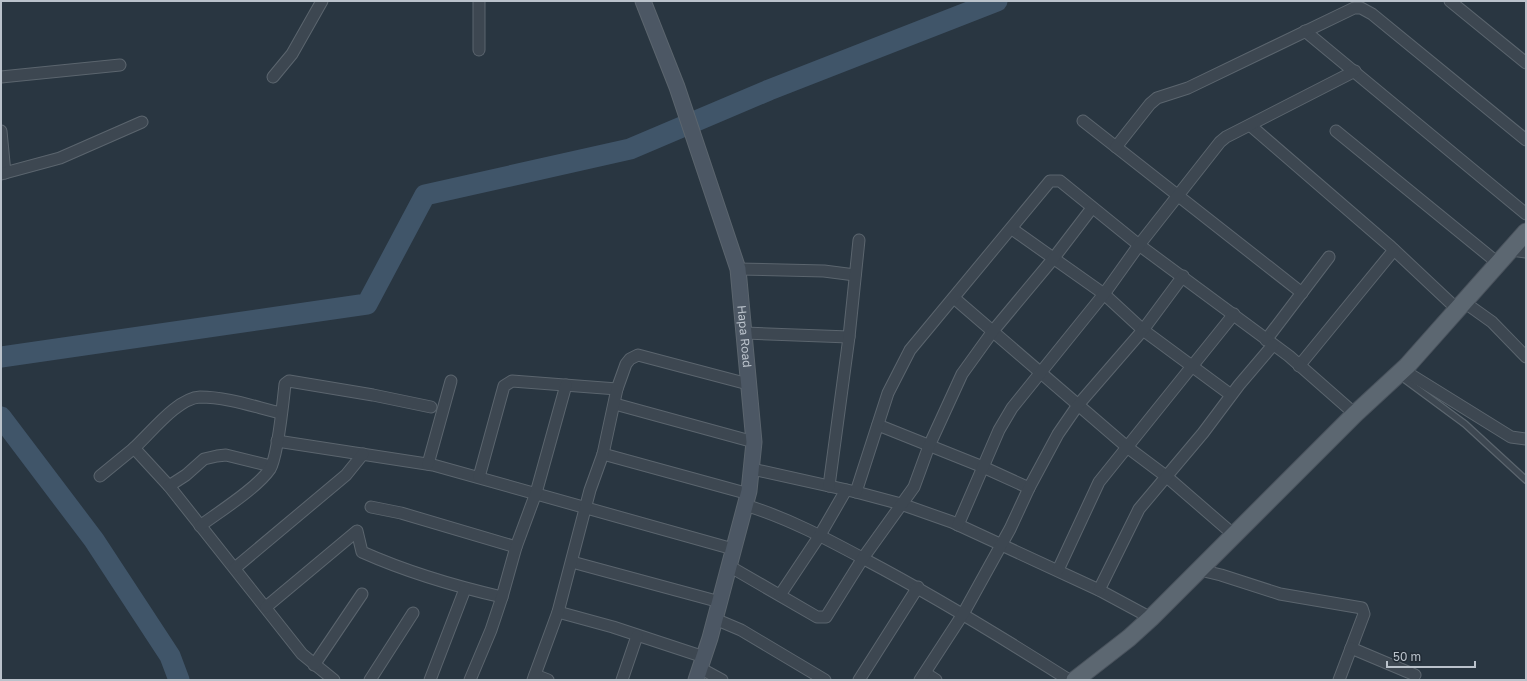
<svg xmlns="http://www.w3.org/2000/svg" width="1527" height="681" viewBox="0 0 1527 681" font-family="'Golos Text',sans-serif">
  <rect width="100%" height="100%" fill="#293641"/>
  <g fill="none" stroke-linecap="round" stroke-linejoin="round">
    <g stroke="#405569" stroke-width="21">
      <path d="M1,357l366,-53 58,-109 205,-46 139,-59 228,-89"/>
      <path d="M1,417l93,123 76,116 9,24"/>
    </g>
    <defs>
      <path id="lane" d="M1400,376l65,48 61,56"/>
      <g id="street">
        <path d="M1450,1l76,62"/>
        <path d="M1305,31l221,183"/>
        <path d="M479,50v-49"/>
        <path d="M1,77l119,-12"/>
        <path d="M273,77l19,-23 30,-53"/>
        <path d="M1083,121l219,172"/>
        <path d="M1251,126l140,121 66,62"/>
        <path d="M1,131l4,42"/>
        <path d="M1336,131l163,133"/>
        <path d="M1116,147l34,-43 7,-6 31,-10 166,-80h7l11,6 154,126"/>
        <path d="M1,174l59,-16 82,-36"/>
        <path d="M1012,229l92,65 39,36 88,65"/>
        <path d="M1511,250l15,2"/>
        <path d="M738,269l86,2 31,4"/>
        <path d="M954,298l173,149 40,30 67,58"/>
        <path d="M1464,302l28,20 34,35"/>
        <path d="M745,333l104,4"/>
        <path d="M1266,340l63,-83"/>
        <path d="M1299,366l95,-116"/>
        <path d="M1403,370l108,67 15,2"/>
        <path d="M615,404l139,38"/>
        <path d="M878,425l105,42 46,21"/>
        <path d="M277,441l156,24 300,84"/>
        <path d="M134,448l35,38 133,168 32,26"/>
        <path d="M603,454l146,40"/>
        <path d="M428,464l23,-83"/>
        <path d="M752,469l104,23 45,12 51,18 147,68 52,28"/>
        <path d="M100,476c11,-9 22,-18 33,-27 17,-15 44,-51 67,-52 27,0 55,10 81,16"/>
        <path d="M479,477l25,-91 8,-5 105,8"/>
        <path d="M169,486l17,-11 18,-16 13,-3 9,-1 45,11"/>
        <path d="M829,486l20,-149 10,-97"/>
        <path d="M856,492l32,-99 22,-43 140,-169h10l79,64 150,111 66,58"/>
        <path d="M745,505c43,13 82,34 121,55 70,37 137,78 203,120"/>
        <path d="M371,507l30,6 115,34"/>
        <path d="M958,525l41,-95 13,-22 92,-114 35,-49 81,-103 6,-5 129,-66"/>
        <path d="M200,526c19,-14 57,-38 70,-57 8,-13 13,-67 15,-85l4,-3 84,14 58,12"/>
        <path d="M572,562l148,40"/>
        <path d="M729,566l88,51h9l37,-59 51,-71 15,-41 33,-72 31,-43 60,-72 39,-51"/>
        <path d="M235,568l111,-93 17,-21"/>
        <path d="M1058,570l41,-88 135,-168"/>
        <path d="M1200,570l21,5 59,19 82,14 2,6 -25,66"/>
        <path d="M1099,590l40,-81 64,-76 36,-48 34,-40"/>
        <path d="M780,595l40,-60 26,-45"/>
        <path d="M266,607l91,-76 5,21c45,20 92,34 140,45"/>
        <path d="M558,612l55,15 91,30"/>
        <path d="M715,619l26,11 84,50"/>
        <path d="M1351,648l64,27"/>
        <path d="M314,665l48,-71"/>
        <path d="M700,668l22,12"/>
        <path d="M925,673l11,7"/>
        <path d="M535,675l13,5"/>
        <path d="M370,680l43,-67"/>
        <path d="M430,680l35,-91"/>
        <path d="M470,680l21,-50 11,-33 14,-50 20,-54 30,-108"/>
        <path d="M533,680l25,-68 32,-122 13,-36 14,-65 9,-25 4,-5 8,-4 110,29"/>
        <path d="M622,680l15,-44"/>
        <path d="M859,680l59,-93"/>
        <path d="M920,680l43,-66 47,-85 19,-41 29,-54 20,-29 65,-75 40,-54"/>
      </g>
      <g id="secondary">
        <path id="s1" d="M643,1l34,86 61,182 16,173 -5,49 -39,147 -14,42"/>
      </g>
      <path id="primary" d="M1075,680l54,-42 22,-20 204,-204 52,-48 119,-134"/>
    </defs>
    <use href="#lane" stroke="#5b656e" stroke-width="8"/>
    <use href="#street" stroke="#5b656e" stroke-width="13"/>
    <use href="#secondary" stroke="#5b656e" stroke-width="17"/>
    <use href="#primary" stroke="#4a535d" stroke-width="19"/>
    <use href="#lane" stroke="#3d4751" stroke-width="5.5"/>
    <use href="#street" stroke="#3d4751" stroke-width="11"/>
    <use href="#secondary" stroke="#4c5764" stroke-width="15"/>
    <use href="#primary" stroke="#5c6771" stroke-width="17"/>
  </g>
  <g text-anchor="middle" stroke-width="4" stroke-linejoin="round" paint-order="stroke">
    <g font-size="12" fill="#bac2cb" stroke="#222c36">
      <text dy="4" stroke="none"><textPath href="#s1" startOffset="352">Hapa Road</textPath></text>
    </g>
  </g>
  <rect width="1527" height="681" fill="none" stroke="#bac2cb" stroke-width="4"/>
  <path d="M1387 661v6h88v-6" fill="none" stroke="#bac2cb" stroke-width="2"/>
  <text x="1393" y="661" font-size="12" fill="#bac2cb" stroke="#222c36" stroke-width="3" paint-order="stroke">50 m</text>
</svg>
